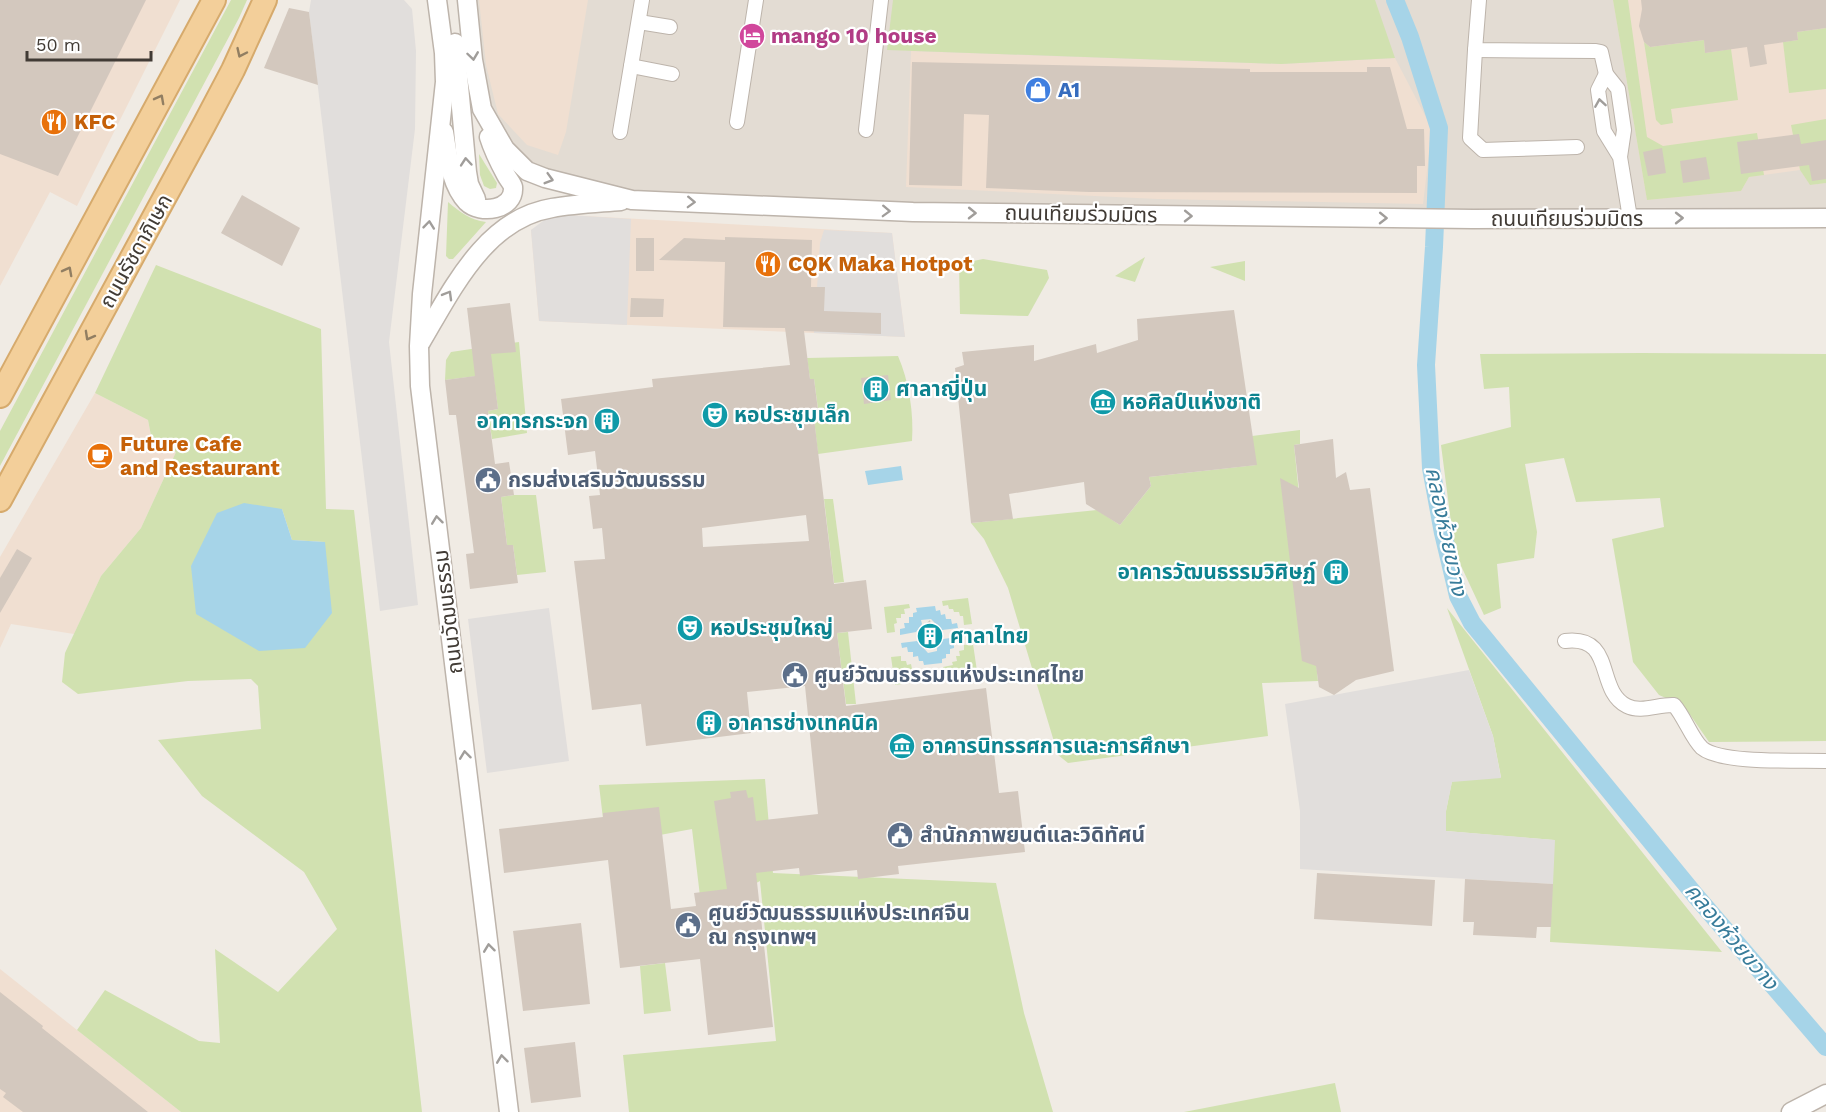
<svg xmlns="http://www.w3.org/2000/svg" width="1826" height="1112" viewBox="0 0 1826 1112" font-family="'Work Sans','Noto Sans Thai',sans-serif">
  <rect width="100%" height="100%" fill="#f0ebe4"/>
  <path fill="#e3dcd3" d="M467,0h1359v218l-1194,-18 -105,-29 -45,-62z"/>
  <g fill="#f0dfd1">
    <path d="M0,0h180l-103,206 -27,-14 -50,94z"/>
    <path d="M479,0h109l-22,132 -8,23 -31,-10 -29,-31 -12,-49z"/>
    <path d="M1613,0h213v183l-16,2 -10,-15 -51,7 -8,14 -94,9z"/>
    <path d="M911,51l370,13 114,-6 37,71 -9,75 -265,-5 -252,-12z"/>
    <path d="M567,215l325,18 13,104 -366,-16 -8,-91z"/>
    <path d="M95,393l53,27 5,26 23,6 -35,76 -40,48 -27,58 -63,-10 -11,24v-91z"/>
    <path d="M0,969l77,61 104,82h-181z"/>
  </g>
  <g fill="#d1e1b0" fill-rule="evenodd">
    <path d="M231,0h16l-8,18 -239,448v-35z"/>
    <path d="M893,0h482l20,58 -114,6 -394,-14z"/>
    <path d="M1613,0h15l19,137 16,9 94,-13 7,42 -15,2 -8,14 -94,9z"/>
    <path d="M1826,28v61l-37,4 -6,-51 15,-2 -1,-8z"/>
    <path d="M1704,40l1,13 26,-4 7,51 -67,9 2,14 -12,2 -5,-5 -12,-78 6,5z"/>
    <path d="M1826,119v64l-16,2 -10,-15 -9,-45z"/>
    <path d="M479,154l18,29 -1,5 -6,1 -6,-3 -4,-11z"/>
    <path d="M448,202c12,10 22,18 38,20l-33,37h-4l-3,-3z"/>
    <path d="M1145,257l-10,25 -20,-6z"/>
    <path d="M983,259l64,11 2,8 -21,38 -68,-2 -1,-50z"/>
    <path d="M1245,261v20l-35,-14z"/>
    <path d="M156,265l165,64 5,180 28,1 68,602h-241l-104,-82 28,-40 94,51 21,2 -5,-94 63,43 59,-63 -33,-57 -102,-76 -44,-56 103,-11 -3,-43 -7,-7 -63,2 -110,13 -16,-12 3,-29 36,-77 40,-48 35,-76 -23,-6 -5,-26 -53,-27zM282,509l10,31 33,2 -134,24z"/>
    <path d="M519,342l8,91 -35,6 -4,-28 10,-2 -5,-35 -48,6 1,-20 5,-8z"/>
    <path d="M1641,353l185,1v387l-117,1 -25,-36 -25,-11 -26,-33 -21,-123 52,-12 -4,-29 -84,4 -12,-44 -39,6 12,68 -3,26 -37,6 4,44 -17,7 -29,-62 -14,-108 70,-18 -2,-40 -25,2 -4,-35z"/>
    <path d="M898,356c11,25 16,58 14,85l-94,13 -5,-44 5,-1 -4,-30h-4l-3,-21z"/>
    <path d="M1300,430v14l-6,1 24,236 -56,2 6,53 -200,27 -10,-8 -50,-167 -24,-49 -13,-16 126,-13 23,15 31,-39 -2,-9 107,-12 -4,-29z"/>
    <path d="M514,495h22l10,77 -29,3 -4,-30h-6l-6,-48z"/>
    <path d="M824,499h9l11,83 -10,1z"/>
    <path d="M968,598l4,26 -8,1 -1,-9h-3l-1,-4h-5l-1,-3h-4l-1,-4 -5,1 -1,-5z"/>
    <path d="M909,604l1,4 -6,1 1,5h-4v4h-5l1,5 -3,1 1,8 -8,1 -3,-26z"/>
    <path d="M1447,608l275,344 -172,-10 4,-102 -108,-9v-20l6,-30 49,-4 -8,-41z"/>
    <path d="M848,632l8,72h-10l-9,-71z"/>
    <path d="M973,644l4,27 -33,5 -1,-9 10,-2 -1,-3 5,-1 -1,-5h4l-1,-5 5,-1v-5z"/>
    <path d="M901,656v5h5l1,4 4,-1 1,5 4,-1 1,4 10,-2 1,10 -33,5 -4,-28z"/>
    <path d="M765,779l8,94 223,10 28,130 29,99h-424l-6,-57 153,-14 -16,-160 -58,32 -10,-84 -32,6 -56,-8 -5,-42z"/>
    <path d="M665,963l6,48 -27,3 -4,-48z"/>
    <path d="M1335,1083l6,29h-157z"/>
  </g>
  <g fill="#e1dedc">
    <path d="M311,0h93l8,9 4,42 -1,78 -26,213 29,263 -38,6 -71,-599z"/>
    <path d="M567,215l64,4 -4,106 -88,-4 -8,-91 16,-12z"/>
    <path d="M824,230l68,3 13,104 -91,-4 6,-90z"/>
    <path d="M549,608l20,153 -82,12 -19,-154z"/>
    <path d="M1469,670l24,66 8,42 -49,4 -6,29v20l109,9 -2,44 -253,-15v-58l-15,-107z"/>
  </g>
  <g fill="#a6d4e8">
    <path d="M901,466l2,14 -35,5 -3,-14z"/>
    <path d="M244,503l38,6 10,31 33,2 7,71 -27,35 -46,3 -63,-37 -5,-48 26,-53z"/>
    <path d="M935,606l1,5 4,-1 1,5 4,-1 1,5h5l1,5 5,-1 1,5 -16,2 -11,-11 -10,1 1,4 -6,8 -16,3v-6l5,-1 -1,-5h5v-6h4v-4l4,-1 -1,-4z"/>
    <path d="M958,637l1,5 -5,1v5l-4,1v5h-4v4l-4,1v4l-18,2 -1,-4h-4l-1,-5 -5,1v-5h-5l-1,-5 -5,1 -1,-5 16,-2 11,12 9,-2v-4l6,-8z"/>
  </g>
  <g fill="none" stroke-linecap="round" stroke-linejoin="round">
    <path stroke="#a6d4e8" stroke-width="18" d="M1395,0l15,37 29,91 -5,119 -8,118 5,103 12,65 15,63 14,27 223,272 131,152"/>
  </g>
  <g fill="#d3c8be" fill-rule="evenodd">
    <path d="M0,0h146l-88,176 -58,-22z"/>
    <path d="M1641,0h185v28l-29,4 1,8 -34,5 3,19 -17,3 -3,-20 -42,6 -1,-13 -54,7 -6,-5 -5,-16 3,-17z"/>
    <path d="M289,8l20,4 9,73 -54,-17z"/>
    <path d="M912,62l338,7v3h117v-5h23l17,62h17l1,37h-8v27l-328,-1 -103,-4 3,-73 -25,-1 -2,72 -53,-1z"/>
    <path d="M1799,134l2,10 25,-4v39l-14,2 -3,-16 -68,9 -4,-32z"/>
    <path d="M1662,148l4,25 -18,3 -5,-24z"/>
    <path d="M1706,157l4,22 -27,4 -3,-22z"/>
    <path d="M242,195l58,33 -18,38 -61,-33z"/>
    <path d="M725,237l87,3 -1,47h14l-1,24 57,2v21l-77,-3 6,48h4l4,31h-5l21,174 32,-4 6,49 -35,4 9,73 140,-18 13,105 19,-2 7,61 -127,14 1,8 -41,5 -1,-9 -57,6 -1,-8 -43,5 17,154 -65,8 -8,-76 -80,9 -12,-108 -104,13 -5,-44 104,-12v-4l56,-6 12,102 25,-3 -2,-13 33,-4 -13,-88 17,-3 -1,-6 16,-2 2,8 5,-1 3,24 62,-7 -13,-128 -58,6 4,41 -105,13 -5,-42 -49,6 -18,-149 31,-2 -3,-31 -9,1 -4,-33 11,-1 -5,-44 -27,4 -7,-56 92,-12 -1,-8 138,-14 -5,-37 -62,-1 2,-65 -66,-2 25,-22 41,2zM806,515l3,26 -106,6 -1,-19z"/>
    <rect x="636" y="238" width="18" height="33"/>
    <path d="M631,298l33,1 -1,18h-33z"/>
    <path d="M510,303l6,49 -25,2 7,55 -10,2 7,53 14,-2 5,33 -13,2 6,48h6l5,38 -48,6 -4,-35 8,-1 -18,-138h-7l-4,-35 30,-4 -8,-68z"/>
    <path d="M1234,310l23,155 -108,12 2,9 -31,39 -34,-21 -2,-22 -75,12 4,25 -42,4 -16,-155 9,-3 -2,-13 72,-7v16l62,-17 1,9 41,-13 -1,-21z"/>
    <path d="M888,375l3,25 -27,4 -3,-26z"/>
    <path d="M1333,439l3,39 10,-6 4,18 20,-2 24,183 -38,9 -22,15 -15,-8 -3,-21 -14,-5 -22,-183 19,10 -5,-43z"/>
    <path d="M17,549l15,9 -32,55v-35z"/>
    <path d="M930,620l1,5 3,-1v4h2l3,14 -14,3 -1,-3 -4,1 -2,-12z"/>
    <path d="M1317,873l118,7 -3,46 -118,-7z"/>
    <path d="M1465,879l88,5 -2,43h-14l-1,11 -63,-3 1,-13h-11z"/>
    <path d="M581,923l9,81 -67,7 -10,-80z"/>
    <path d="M0,992l43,34 -1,2 106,84h-125l-20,-15 3,-4 -6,-4z"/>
    <path d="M575,1042l6,55 -50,6 -7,-55z"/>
  </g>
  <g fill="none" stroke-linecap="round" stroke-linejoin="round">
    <defs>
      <g id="minor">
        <path d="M1479,0l-4,50 121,1 5,1 5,22"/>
        <path d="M639,22l31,5"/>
        <path d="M1475,50l-5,88 13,12 94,-3"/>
        <path d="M631,66l41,8"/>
        <path d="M737,122l19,-122"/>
        <path d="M866,130l15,-130"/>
        <path d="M620,132l22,-132"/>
        <path d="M1620,157l-16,-26 -6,-41 8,-16 12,15 6,41 -4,27 10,61"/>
        <path d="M1565,641c51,-6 30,49 62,65 14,7 32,-2 47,-1 10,11 18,34 28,43 19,16 97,12 124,13"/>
      </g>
      <g id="tertiary">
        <path d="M437,0l7,53 1,29 -23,212 -3,52 1,40 89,726"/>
        <path d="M467,0l6,60 9,49 23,40 22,22 18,7 87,22 281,12 560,7 353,-1"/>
        <path d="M455,43l12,129 2,12 7,15"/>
        <path d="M444,132c4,23 6,52 23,70 13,13 48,8 46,-15 -1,-4 -5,-8 -7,-12 -7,-13 -13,-25 -17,-38"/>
        <path d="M421,342c31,-52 64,-123 131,-134 22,-4 46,-5 69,-7"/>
        <path d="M1791,1112l35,-18"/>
      </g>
      <g id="primary">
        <path d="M0,396l214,-396"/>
        <path d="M0,500l204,-375 29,-55 32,-70"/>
      </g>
    </defs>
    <use href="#minor" stroke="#bdb4ab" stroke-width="16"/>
    <use href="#tertiary" stroke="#bdb4ab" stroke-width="21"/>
    <use href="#primary" stroke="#d6aa6c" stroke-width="26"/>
    <use href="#minor" stroke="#fff" stroke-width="14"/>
    <use href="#tertiary" stroke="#fff" stroke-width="18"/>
    <use href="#primary" stroke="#f3cf9a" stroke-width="22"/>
  </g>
  <defs><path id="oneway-chevron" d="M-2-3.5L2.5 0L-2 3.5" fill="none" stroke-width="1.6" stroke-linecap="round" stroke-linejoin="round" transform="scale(1.5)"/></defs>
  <g stroke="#917e62">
    <use href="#oneway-chevron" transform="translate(241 53) rotate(115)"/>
    <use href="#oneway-chevron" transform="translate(160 99) rotate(-62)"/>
    <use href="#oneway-chevron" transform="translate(68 271) rotate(-62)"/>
    <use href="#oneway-chevron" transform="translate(89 336) rotate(119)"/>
  </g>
  <g stroke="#a09d9a">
    <use href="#oneway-chevron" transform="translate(473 56) rotate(82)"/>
    <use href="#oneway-chevron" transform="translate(1600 103) rotate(-99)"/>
    <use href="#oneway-chevron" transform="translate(466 162) rotate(-95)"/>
    <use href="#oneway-chevron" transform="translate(549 179) rotate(16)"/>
    <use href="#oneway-chevron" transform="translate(691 202) rotate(2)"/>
    <use href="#oneway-chevron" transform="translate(886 211) rotate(2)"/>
    <use href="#oneway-chevron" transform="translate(972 213) rotate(1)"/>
    <use href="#oneway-chevron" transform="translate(1188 216) rotate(1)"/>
    <use href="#oneway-chevron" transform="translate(1383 218) rotate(1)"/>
    <use href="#oneway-chevron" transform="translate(1679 218)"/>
    <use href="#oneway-chevron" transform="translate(429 225) rotate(-84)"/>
    <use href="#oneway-chevron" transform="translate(448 295) rotate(-60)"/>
    <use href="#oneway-chevron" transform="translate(437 520) rotate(-97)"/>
    <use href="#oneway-chevron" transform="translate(465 755) rotate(-97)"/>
    <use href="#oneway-chevron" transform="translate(489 948) rotate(-97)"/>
    <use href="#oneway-chevron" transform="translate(502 1059) rotate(-97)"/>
  </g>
  <defs>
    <symbol id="hotel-disc" viewBox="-11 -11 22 22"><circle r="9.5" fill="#d1479c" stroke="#fff"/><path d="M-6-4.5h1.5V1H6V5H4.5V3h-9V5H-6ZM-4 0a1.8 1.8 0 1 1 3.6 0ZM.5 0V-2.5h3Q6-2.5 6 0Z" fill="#fff"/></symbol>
    <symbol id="shop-disc" viewBox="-11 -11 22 22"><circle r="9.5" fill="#3f7fe0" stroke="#fff"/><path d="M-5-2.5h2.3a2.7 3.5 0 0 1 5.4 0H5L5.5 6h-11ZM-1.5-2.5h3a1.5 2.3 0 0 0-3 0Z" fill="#fff"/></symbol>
    <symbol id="restaurant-disc" viewBox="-11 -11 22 22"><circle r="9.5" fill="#e8710a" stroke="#fff"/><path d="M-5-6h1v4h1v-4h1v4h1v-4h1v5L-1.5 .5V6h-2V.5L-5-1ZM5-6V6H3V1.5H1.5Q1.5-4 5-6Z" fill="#fff"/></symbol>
    <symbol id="building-disc" viewBox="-11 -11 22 22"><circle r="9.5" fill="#0f9aa8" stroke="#fff"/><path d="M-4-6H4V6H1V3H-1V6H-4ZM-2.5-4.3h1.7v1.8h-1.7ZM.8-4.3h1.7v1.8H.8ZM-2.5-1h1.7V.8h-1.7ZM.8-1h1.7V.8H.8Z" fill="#fff"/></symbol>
    <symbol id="museum-disc" viewBox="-11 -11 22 22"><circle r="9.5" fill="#0f9aa8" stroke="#fff"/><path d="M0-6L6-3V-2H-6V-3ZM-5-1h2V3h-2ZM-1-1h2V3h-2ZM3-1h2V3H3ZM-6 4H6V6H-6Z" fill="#fff"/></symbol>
    <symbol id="theatre-disc" viewBox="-11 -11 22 22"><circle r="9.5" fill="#0f9aa8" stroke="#fff"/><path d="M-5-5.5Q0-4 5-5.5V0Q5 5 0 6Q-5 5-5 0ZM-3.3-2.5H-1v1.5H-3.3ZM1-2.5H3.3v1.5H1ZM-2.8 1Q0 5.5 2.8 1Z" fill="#fff"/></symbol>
    <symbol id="cafe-disc" viewBox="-11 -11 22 22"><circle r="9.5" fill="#e8710a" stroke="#fff"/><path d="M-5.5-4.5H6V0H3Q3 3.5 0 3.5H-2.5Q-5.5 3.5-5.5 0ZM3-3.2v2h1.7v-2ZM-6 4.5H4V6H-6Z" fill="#fff"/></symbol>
    <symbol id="civic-disc" viewBox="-11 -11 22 22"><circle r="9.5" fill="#5c6f8a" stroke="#fff"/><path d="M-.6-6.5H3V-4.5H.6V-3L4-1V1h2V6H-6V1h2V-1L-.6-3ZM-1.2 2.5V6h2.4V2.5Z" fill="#fff"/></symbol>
  </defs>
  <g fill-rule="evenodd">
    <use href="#hotel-disc" x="737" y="21" width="30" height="30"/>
    <use href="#shop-disc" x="1023" y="75" width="30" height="30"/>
    <use href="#restaurant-disc" x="39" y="107" width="30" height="30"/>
    <use href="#restaurant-disc" x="753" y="249" width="30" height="30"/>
    <use href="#building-disc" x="861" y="374" width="30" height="30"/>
    <use href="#museum-disc" x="1088" y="387" width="30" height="30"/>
    <use href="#theatre-disc" x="700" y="400" width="30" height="30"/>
    <use href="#building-disc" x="592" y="406" width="30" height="30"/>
    <use href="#cafe-disc" x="85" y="441" width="30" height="30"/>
    <use href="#civic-disc" x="473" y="465" width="30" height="30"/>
    <use href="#building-disc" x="1321" y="557" width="30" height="30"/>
    <use href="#theatre-disc" x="675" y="613" width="30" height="30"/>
    <use href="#building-disc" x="915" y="621" width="30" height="30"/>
    <use href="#civic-disc" x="780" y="660" width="30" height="30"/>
    <use href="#building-disc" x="694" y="708" width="30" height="30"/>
    <use href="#museum-disc" x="887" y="731" width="30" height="30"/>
    <use href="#civic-disc" x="885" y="820" width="30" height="30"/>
    <use href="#civic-disc" x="673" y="910" width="30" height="30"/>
  </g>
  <g text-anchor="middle" stroke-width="4.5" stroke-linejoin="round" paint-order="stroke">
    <g font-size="21" font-weight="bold" fill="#b23c85" stroke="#fff" text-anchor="start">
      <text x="771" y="43">mango 10 house</text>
    </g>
    <g font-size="21" font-weight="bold" fill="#366cbe" stroke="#fff" text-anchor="start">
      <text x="1058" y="97">A1</text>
    </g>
    <g font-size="21" font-weight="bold" fill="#c56008" stroke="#fff" text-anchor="start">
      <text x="74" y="129">KFC</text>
      <text x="788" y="271">CQK Maka Hotpot</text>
      <text x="120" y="451">Future Cafe<tspan x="120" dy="24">and Restaurant</tspan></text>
    </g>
    <g font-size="21" fill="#413b35" stroke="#fff">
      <text transform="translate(1081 214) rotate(1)" y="7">ถนนเทียมร่วมมิตร</text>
      <text x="1567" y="226">ถนนเทียมร่วมมิตร</text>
      <text transform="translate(136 251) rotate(-61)" y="7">ถนนรัชดาภิเษก</text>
      <text transform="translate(448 612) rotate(-97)" y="7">ถนนวัฒนธรรม</text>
    </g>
    <g font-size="21" font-weight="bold" fill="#0d838f" stroke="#fff" text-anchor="start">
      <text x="896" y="396">ศาลาญี่ปุ่น</text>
      <text x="1122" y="409">หอศิลป์แห่งชาติ</text>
      <text x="734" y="422">หอประชุมเล็ก</text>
      <text x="588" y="428" text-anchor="end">อาคารกระจก</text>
      <text x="1316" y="579" text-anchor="end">อาคารวัฒนธรรมวิศิษฏ์</text>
      <text x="710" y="635">หอประชุมใหญ่</text>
      <text x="950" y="643">ศาลาไทย</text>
      <text x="728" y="730">อาคารช่างเทคนิค</text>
      <text x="922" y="753">อาคารนิทรรศการและการศึกษา</text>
    </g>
    <g font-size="21" font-weight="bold" fill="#4e5e75" stroke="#fff" text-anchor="start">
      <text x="508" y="487">กรมส่งเสริมวัฒนธรรม</text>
      <text x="814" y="682">ศูนย์วัฒนธรรมแห่งประเทศไทย</text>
      <text x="920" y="842">สำนักภาพยนต์และวิดิทัศน์</text>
      <text x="708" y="920">ศูนย์วัฒนธรรมแห่งประเทศจีน<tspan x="708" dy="24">ณ กรุงเทพฯ</tspan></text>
    </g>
    <g font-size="22" font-style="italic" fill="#387c9a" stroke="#fff">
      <text transform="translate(1447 531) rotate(78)" y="8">คลองห้วยขวาง</text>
      <text transform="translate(1732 936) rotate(50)" y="8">คลองห้วยขวาง</text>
    </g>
  </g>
  <path d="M27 51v9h124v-9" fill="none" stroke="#413b35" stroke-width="3"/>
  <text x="36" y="51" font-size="18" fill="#413b35" stroke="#ffffff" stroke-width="4.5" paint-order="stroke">50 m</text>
</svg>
